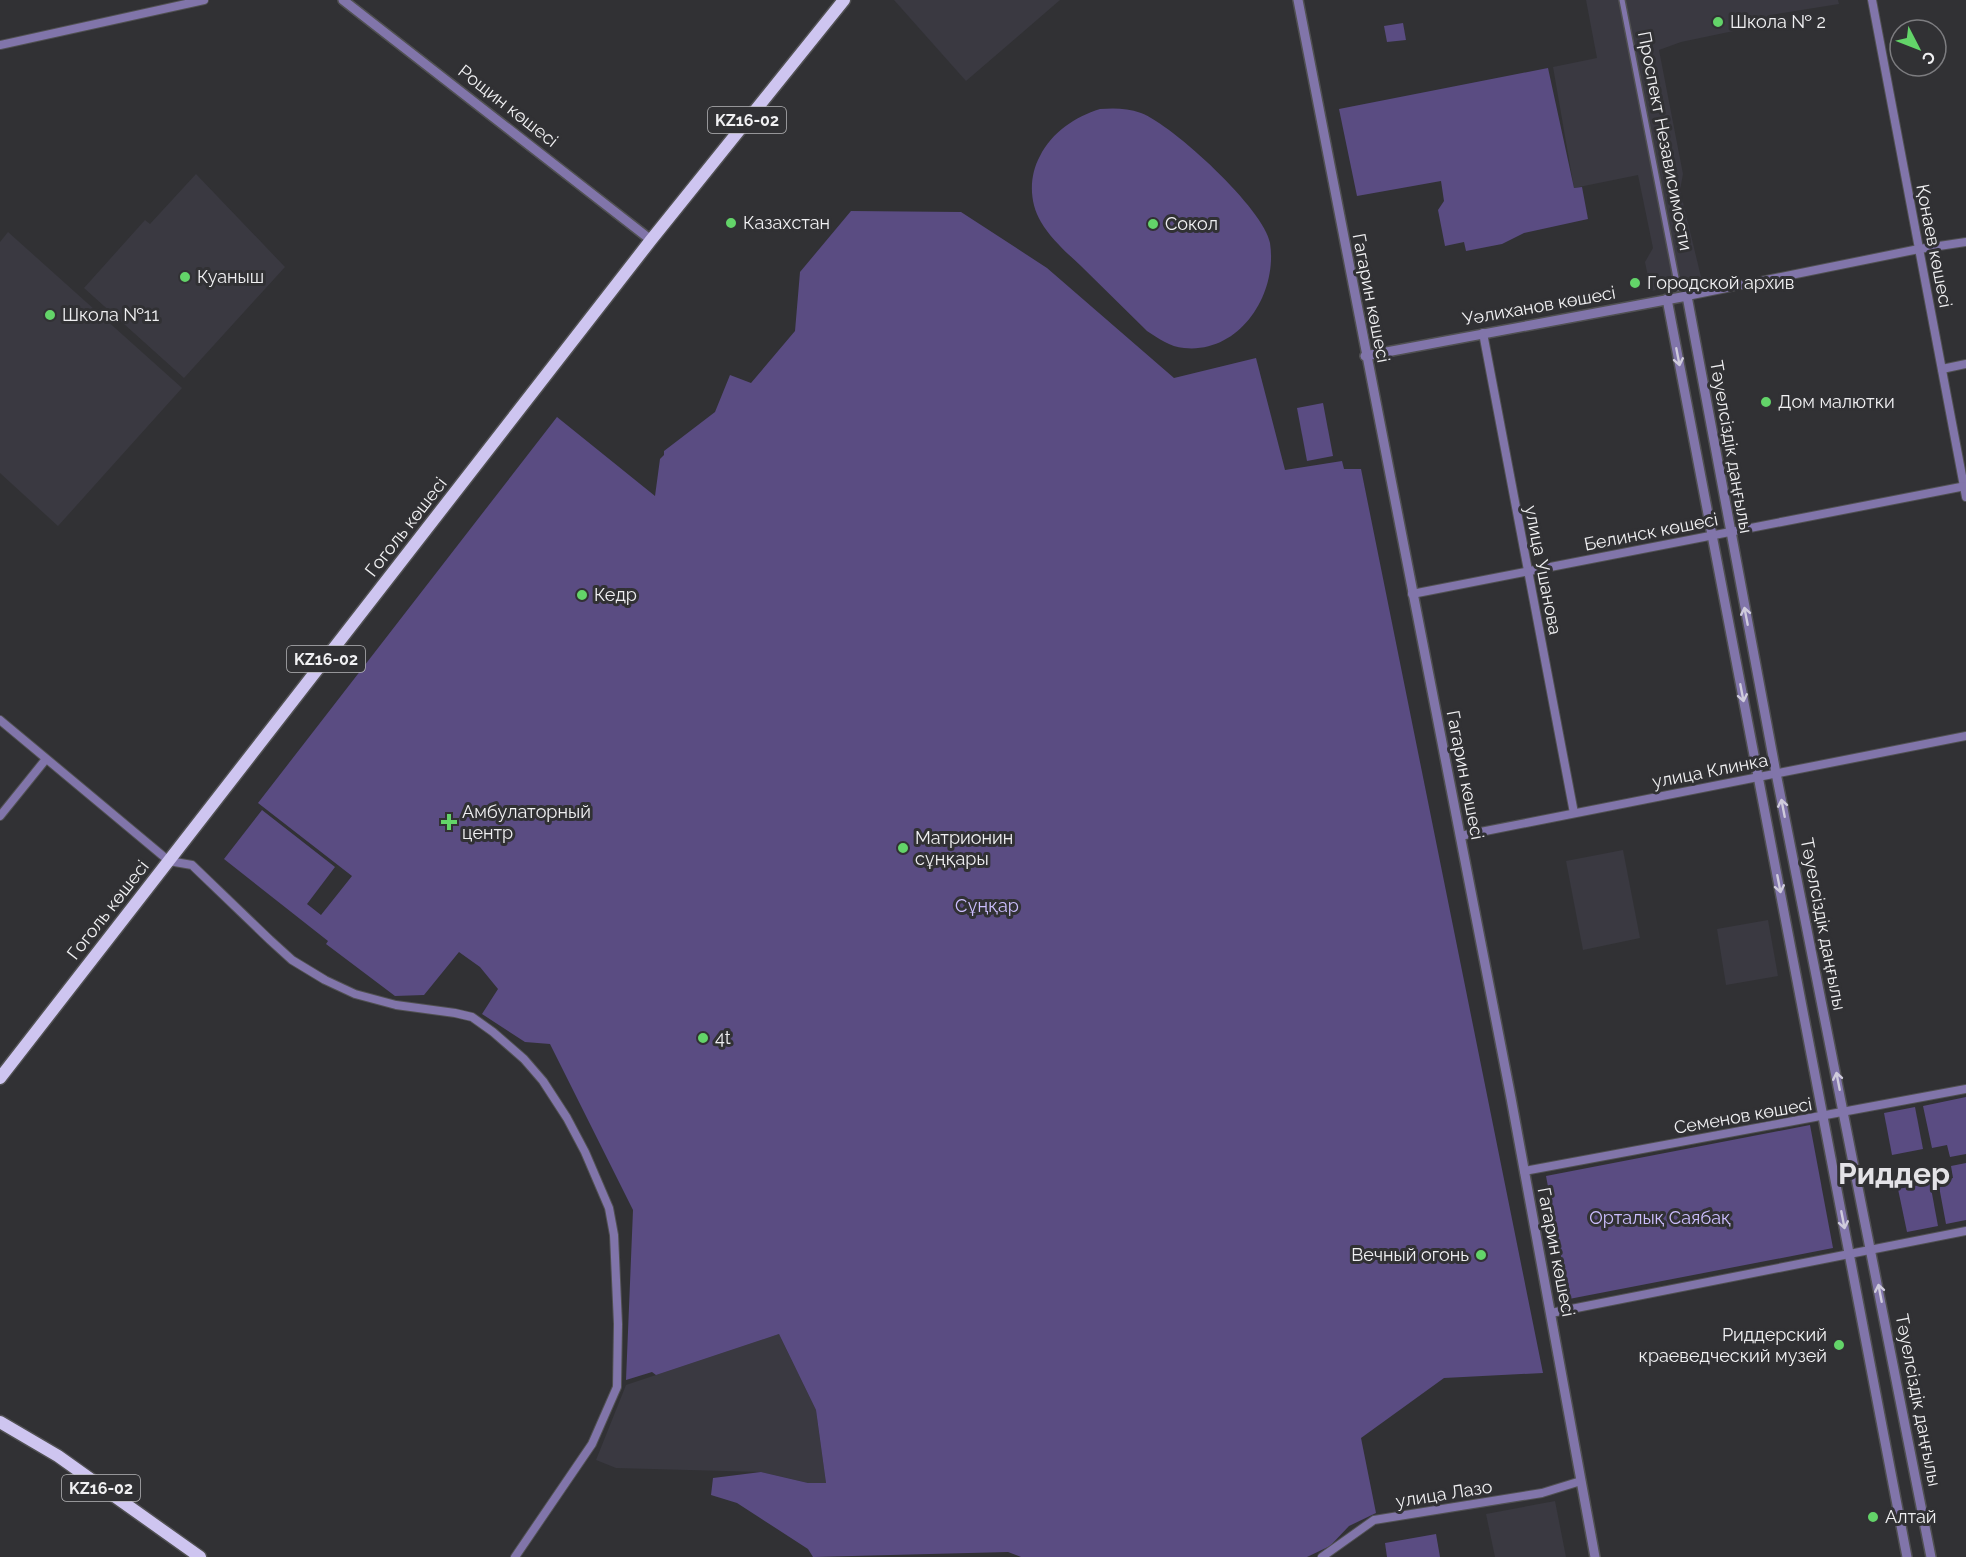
<svg xmlns="http://www.w3.org/2000/svg" width="1966" height="1557" viewBox="0 0 1966 1557" font-family="Raleway,sans-serif">
  <rect width="100%" height="100%" fill="#313134"/>
  <g fill="#3a3941">
    <path d="M894,0h166l-94,81z"/>
    <path d="M1586,0h252l1,4 -69,11 -22,13 -67,14 -22,8 24,124 -3,16 22,91 -51,10 -6,-29 8,-14 -15,-73 -64,13 -21,-121 44,-9z"/>
    <path d="M196,174l89,93 -101,111 -100,-90 61,-68 5,4z"/>
    <path d="M8,232l174,156 -124,138 -58,-53v-231z"/>
    <path d="M1623,850l17,88 -57,12 -17,-89z"/>
    <path d="M1768,920l10,56 -52,9 -9,-56z"/>
    <path d="M779,1334l37,76 10,73h-18l-47,-11 -145,-4 -20,-8 30,-75z"/>
    <path d="M1555,1501l11,56h-71l-9,-43z"/>
  </g>
  <g fill="#5a4c82">
    <path d="M1403,23l3,17 -19,2 -3,-16z"/>
    <path d="M1548,68l26,120 8,-1 6,32 -64,14 -22,11 -36,7 -2,-9 -19,4 -7,-36 6,-9 -3,-20 -84,15 -18,-87z"/>
    <path d="M1100,109c14,-1 27,-1 41,4 32,12 124,97 129,130 8,51 -30,111 -86,105 -14,-1 -26,-10 -37,-17 -22,-22 -44,-43 -66,-65 -14,-13 -30,-27 -40,-44 -12,-20 -12,-46 -1,-66 12,-24 35,-39 60,-47z"/>
    <path d="M851,211l110,1 86,56 127,110 82,-20 29,112 57,-9 2,8h17l182,904 -99,5 -83,60 15,75 -27,13 -19,20 -23,11h-286l-13,-5 -195,5 -5,-8 -71,-46 -26,-8 2,-17 48,-6 47,11h18l-10,-73 -37,-76 -123,41 -4,-3 -26,8 7,-170 -83,-166 -25,-2 -43,-28 16,-25 -18,-22 -21,-15 -35,43 -29,1 -69,-52 2,-3 -104,-82 38,-49 73,57 -28,37 14,11 31,-39 -94,-73 299,-386 98,79 5,-37 4,-4v-4l51,-39 15,-37 21,8 44,-52 5,-59z"/>
    <path d="M1323,403l10,53 -26,5 -10,-53z"/>
    <path d="M1966,1097v57l-16,3 -3,-12 -15,3 -9,-42z"/>
    <path d="M1915,1107l8,42 -31,6 -8,-42z"/>
    <path d="M1810,1125l23,123 -264,51 -23,-123z"/>
    <path d="M1966,1163v57l-20,4 -8,-43 15,-3 -2,-12z"/>
    <path d="M1930,1183l8,43 -31,6 -9,-43z"/>
    <path d="M1436,1534l4,23h-53l-2,-14z"/>
  </g>
  <g fill="none" stroke-linecap="round" stroke-linejoin="round">
    <defs>
      <path id="pedestrian" d="M1622,0l56,288"/>
      <g id="minor">
        <path d="M1872,0l94,497"/>
        <path d="M0,45l204,-45"/>
        <path d="M1687,296l232,-47 47,-7"/>
        <path d="M1483,333l91,480"/>
        <path d="M1942,369l24,-5"/>
        <path d="M1412,594l554,-108"/>
        <path d="M0,720l169,141 23,4 78,75 22,20 33,20 30,14 41,11 59,8 17,4 21,15 31,27 19,22 24,37 18,34 24,56 5,27 4,89 -1,63 -25,57 -77,113"/>
        <path d="M0,816l46,-57"/>
        <path d="M1460,836l506,-100"/>
        <path d="M1524,1171l442,-82"/>
        <path d="M1551,1313l415,-82"/>
        <path d="M1322,1557l52,-37 168,-27 39,-12"/>
      </g>
      <g id="tertiary">
        <path d="M343,0l308,240"/>
        <path d="M1298,0l213,1098 84,459"/>
        <path d="M1667,299l240,1258"/>
        <path d="M1365,356l322,-60 89,477 155,784"/>
      </g>
      <g id="primary">
        <path d="M0,1078l651,-838 193,-240"/>
        <path d="M0,1422l58,34 142,101"/>
      </g>
    </defs>
    <use href="#pedestrian" stroke="#505052" stroke-width="8"/>
    <use href="#minor" stroke="#505052" stroke-width="10"/>
    <use href="#tertiary" stroke="#505052" stroke-width="12"/>
    <use href="#primary" stroke="#505052" stroke-width="15"/>
    <use href="#pedestrian" stroke="#8175aa" stroke-width="5"/>
    <use href="#minor" stroke="#8175aa" stroke-width="8"/>
    <use href="#tertiary" stroke="#8175aa" stroke-width="9"/>
    <use href="#primary" stroke="#cec5f0" stroke-width="12"/>
  </g>
  <defs><path id="oneway-shaft" d="M-6 0H5M1.5-3L5.5 0L1.5 3" fill="none" stroke-width="1.6" stroke-linecap="round" stroke-linejoin="round" transform="scale(1.5)"/></defs>
  <g stroke="#cfcbdc">
    <use href="#oneway-shaft" transform="translate(1678 357) rotate(79)"/>
    <use href="#oneway-shaft" transform="translate(1746 616) rotate(-101)"/>
    <use href="#oneway-shaft" transform="translate(1742 693) rotate(79)"/>
    <use href="#oneway-shaft" transform="translate(1783 808) rotate(-101)"/>
    <use href="#oneway-shaft" transform="translate(1779 884) rotate(79)"/>
    <use href="#oneway-shaft" transform="translate(1838 1081) rotate(-101)"/>
    <use href="#oneway-shaft" transform="translate(1843 1220) rotate(79)"/>
    <use href="#oneway-shaft" transform="translate(1880 1293) rotate(-101)"/>
  </g>
  <g fill="#63d469" stroke="#313134" stroke-width="2">
    <circle cx="1718" cy="22" r="6"/>
    <circle cx="731" cy="223" r="6"/>
    <circle cx="1153" cy="224" r="6"/>
    <circle cx="185" cy="277" r="6"/>
    <circle cx="1635" cy="283" r="6"/>
    <circle cx="50" cy="315" r="6"/>
    <circle cx="1766" cy="402" r="6"/>
    <circle cx="582" cy="595" r="6"/>
    <path d="M446 813h6v6h6v6h-6v6h-6v-6h-6v-6h6z"/>
    <circle cx="903" cy="848" r="6"/>
    <circle cx="703" cy="1038" r="6"/>
    <circle cx="1481" cy="1255" r="6"/>
    <circle cx="1839" cy="1345" r="6"/>
    <circle cx="1873" cy="1517" r="6"/>
  </g>
  <g text-anchor="middle" stroke-width="6" stroke-linejoin="round" paint-order="stroke">
    <g fill="#313134" stroke="#b7b7b9" stroke-width="1.5">
      <rect x="708" y="107" width="78" height="26" rx="4.5"/>
      <rect x="287" y="646" width="78" height="26" rx="4.5"/>
      <rect x="62" y="1475" width="78" height="26" rx="4.5"/>
    </g>
    <g font-size="16" font-weight="bold" fill="#f0f0f2">
      <text x="747" y="126">KZ16-02</text>
      <text x="326" y="665">KZ16-02</text>
      <text x="101" y="1494">KZ16-02</text>
    </g>
    <g font-size="18" fill="#f0f0f2" stroke="#313134" text-anchor="start">
      <text x="1730" y="28">Школа № 2</text>
      <text x="743" y="229">Казахстан</text>
      <text x="1165" y="230">Сокол</text>
      <text x="197" y="283">Куаныш</text>
      <text x="1647" y="289">Городской архив</text>
      <text x="62" y="321">Школа №11</text>
      <text x="1778" y="408">Дом малютки</text>
      <text x="594" y="601">Кедр</text>
      <text x="462" y="818">Амбулаторный<tspan x="462" dy="21">центр</tspan></text>
      <text x="915" y="844">Матрионин<tspan x="915" dy="21">сұңқары</tspan></text>
      <text x="715" y="1044">4t</text>
      <text x="1469" y="1261" text-anchor="end">Вечный огонь</text>
      <text x="1827" y="1341" text-anchor="end">Риддерский<tspan x="1827" dy="21">краеведческий музей</tspan></text>
      <text x="1885" y="1523">Алтай</text>
    </g>
    <g font-size="18" fill="#f0f0f2" stroke="#313134">
      <text transform="translate(508 106) rotate(38)" y="6">Рощин көшесі</text>
      <text transform="translate(1665 141) rotate(79)" y="6">Проспект Независимости</text>
      <text transform="translate(1934 246) rotate(79)" y="6">Қонаев көшесі</text>
      <text transform="translate(1371 298) rotate(79)" y="6">Гагарин көшесі</text>
      <text transform="translate(1539 306) rotate(-10)" y="6">Уәлиханов көшесі</text>
      <text transform="translate(1731 447) rotate(80)" y="6">Тәуелсіздік даңғылы</text>
      <text transform="translate(406 527) rotate(-52)" y="6">Гоголь көшесі</text>
      <text transform="translate(1651 532) rotate(-11)" y="6">Белинск көшесі</text>
      <text transform="translate(1543 570) rotate(79)" y="6">улица Ушанова</text>
      <text transform="translate(1710 771) rotate(-11)" y="6">улица Клинка</text>
      <text transform="translate(1465 775) rotate(79)" y="6">Гагарин көшесі</text>
      <text transform="translate(108 910) rotate(-52)" y="6">Гоголь көшесі</text>
      <text transform="translate(1823 924) rotate(79)" y="6">Тәуелсіздік даңғылы</text>
      <text transform="translate(1743 1116) rotate(-10)" y="6">Семенов көшесі</text>
      <text transform="translate(1556 1252) rotate(79)" y="6">Гагарин көшесі</text>
      <text transform="translate(1918 1400) rotate(79)" y="6">Тәуелсіздік даңғылы</text>
      <text transform="translate(1444 1494) rotate(-9)" y="6">улица Лазо</text>
    </g>
    <g font-size="18" fill="#cdbfff" stroke="#313134">
      <text x="987" y="912">Сұңқар</text>
      <text x="1660" y="1224">Орталық Саябақ</text>
    </g>
    <g font-size="30" font-weight="bold" fill="#e4e3e7" stroke="#313134">
      <text x="1894" y="1184">Риддер</text>
    </g>
  </g>
  <g transform="translate(1918 48) rotate(132)"><circle r="28" fill="#313134" stroke="#7d7d80" stroke-width="1.5"/>
  <path d="M0-4.5L10 22L0 15L-10 22Z" fill="#63d469"/>
  <text y="-9" font-size="16" font-weight="bold" text-anchor="middle" fill="#f0f0f2">С</text>
  </g>
</svg>
